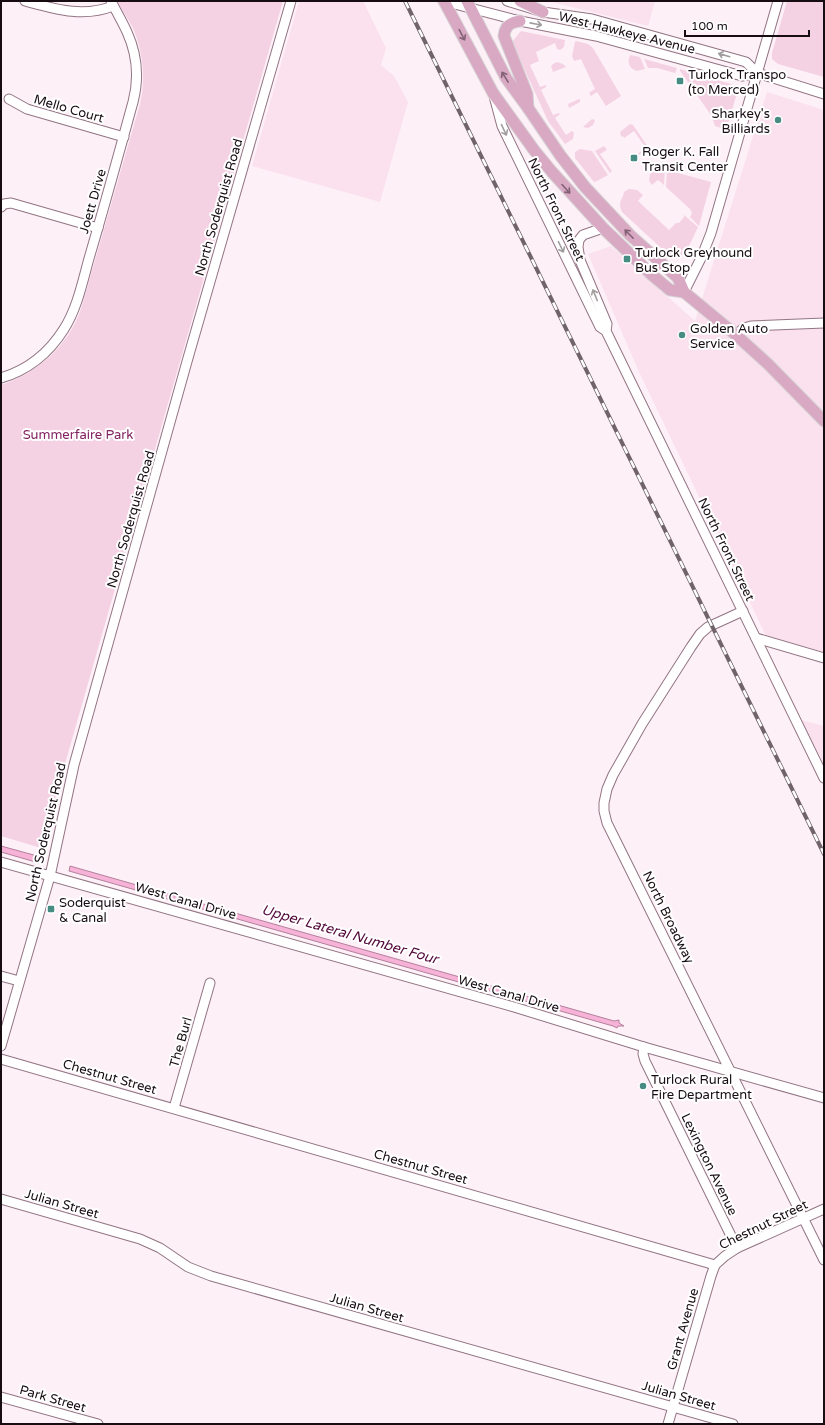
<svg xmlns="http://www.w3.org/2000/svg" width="825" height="1425" viewBox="0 0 825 1425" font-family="'Varela Round',sans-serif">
  <rect width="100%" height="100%" fill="#fef0f7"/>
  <g fill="#fae1ed">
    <path d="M299,1h64l23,47 -5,17 13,11 14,26 -28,100 -128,-36z"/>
    <path d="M548,1h107l-7,25z"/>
    <path d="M767,92l57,18v542l-58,-16 -127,-264 -51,-118 23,-8 84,75z"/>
    <path d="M801,720l23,6v38z"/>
  </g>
  <g fill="#f4d2e4">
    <path d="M117,1h166l-242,847 -40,-12v-451c37,-12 67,-39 80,-76l59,-205c6,-25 3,-52 -7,-76 -5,-9 -11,-18 -16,-27z"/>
    <path d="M787,1h37v76l-46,-13 -6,-5v-6z"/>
    <path d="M521,31l44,9 -1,7 -4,3 -3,-1 -2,-6 -19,9 3,9 -9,4 10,22 6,-2v2l-5,3 12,25 6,-2 1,1 -5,4 11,17 6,-4 2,2 -1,6 -8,5 -17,-23 -36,-79z"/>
    <path d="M575,42l1,-1 12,3 5,4 28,48 -15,10 -9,-14 -6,4 -2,-3 6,-4 -14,-30 -7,2 -2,-5z"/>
    <path d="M630,55l10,2 5,12 -8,2c-8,-2 -10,-9 -7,-16z"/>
    <path d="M644,59l33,9 -2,5 -18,-5h-9z"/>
    <path d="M557,62l6,2 3,3 -13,5 -2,-6 2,-2z"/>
    <path d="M680,69l51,15 6,9 -9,31 -7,4 -6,-2 -4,-11 -31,-44z"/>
    <path d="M579,99h1v3l-11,6 -1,-4z"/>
    <path d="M592,119l3,1 -2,5 -5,3 -5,-1z"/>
    <path d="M630,124l3,1 15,22 -1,2 -17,12v-2l16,-11 -12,-17 -10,7 -1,-2 -2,1 -1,-5z"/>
    <path d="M604,146l3,4 -7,4 12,17 -2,2 -15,-22z"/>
    <path d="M580,149l12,2 16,24 -11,6 -3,1 -19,-24v-6z"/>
    <path d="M659,168l6,1 -1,16 -6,-5 -6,5 -3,-4 1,-7z"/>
    <path d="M667,170l44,12 -12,44 -9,-9 2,-4 -2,-4 -24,-22z"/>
    <path d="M629,189l8,1 6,5 -5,6 31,29 7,-7h3l5,-6v-2l14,12 -8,17 -10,13 -8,1 -50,-46c-5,-11 1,-12 2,-20z"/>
  </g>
  <g fill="#f7b2d7" stroke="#b4809c">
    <path d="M1,846l40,11 1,2 -3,4 -38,-11z"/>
    <path d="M70,866l544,155 5,-1v3l5,3h-6l-1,2 -4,-2 -544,-155z"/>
  </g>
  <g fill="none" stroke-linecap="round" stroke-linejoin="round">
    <defs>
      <g id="minor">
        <path d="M25,1c30,8 58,17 88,5"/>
        <path d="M443,1l77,20 76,15 146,40 15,-3"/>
        <path d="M507,1l36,11 49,7 154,43 11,11 67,21"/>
        <path d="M494,96l8,30 98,201 6,4 218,447"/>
        <path d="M9,99l18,10 97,28"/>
        <path d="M1,207l3,-3 7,-1 87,25"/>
        <path d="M603,228l-20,7 -4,5 -1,7 2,13 27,64 -1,7"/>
        <path d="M684,292l18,-36 9,-23 67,-232"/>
        <path d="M736,335l8,-7 7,-2 73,-3"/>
        <path d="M1,378c27,-8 48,-25 63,-49 14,-22 19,-50 26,-74 15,-51 29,-102 43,-153 6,-23 4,-48 -6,-70 -5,-11 -11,-21 -16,-31"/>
        <path d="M743,611l-35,16 -8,7 -9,13 -49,77 -29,51 -6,14 -3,14v8l3,12 217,437"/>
        <path d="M756,638l68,20"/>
        <path d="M1,862l513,145 130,40 180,51"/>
        <path d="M1,976l18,5"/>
        <path d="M1,1046l49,-170 24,-111 114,-407 103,-357"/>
        <path d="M644,1047l-1,7 2,7 92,187"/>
        <path d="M1,1059l714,206"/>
        <path d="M174,1108l36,-125"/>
        <path d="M1,1199l139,40 20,9 28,19 23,9 522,148"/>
        <path d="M1,1397l97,27"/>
        <path d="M668,1424l43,-148 4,-11 10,-9 12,-8 87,-39"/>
      </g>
      <g id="major">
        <path d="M444,1l49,92 41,57 18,22 51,56 49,47 18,15 14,2"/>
        <path d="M467,1l39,77 22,30 32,47 25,32 45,48 48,43 6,14 52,43 32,29 56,57"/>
        <path d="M520,1l23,11"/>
        <path d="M520,21c-10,1 -15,5 -16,15l23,58 1,14"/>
      </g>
    </defs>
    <use href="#minor" stroke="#927483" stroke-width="11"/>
    <use href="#major" stroke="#d5d3d4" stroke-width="13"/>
    <use href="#minor" stroke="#fff" stroke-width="9"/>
    <use href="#major" stroke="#d9a9c4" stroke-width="11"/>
    <defs>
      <path id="rail" d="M405,1l419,853"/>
    </defs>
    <use href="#rail" stroke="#70646a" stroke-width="4"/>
    <use href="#rail" stroke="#fff" stroke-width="2.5" stroke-dasharray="8" stroke-linecap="butt"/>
  </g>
  <defs><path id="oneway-shaft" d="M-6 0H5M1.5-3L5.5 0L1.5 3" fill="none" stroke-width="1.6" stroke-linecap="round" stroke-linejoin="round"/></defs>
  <g stroke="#a29ea0">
    <use href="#oneway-shaft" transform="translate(536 24) rotate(11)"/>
    <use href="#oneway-shaft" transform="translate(724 55) rotate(-164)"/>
    <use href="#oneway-shaft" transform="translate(504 130) rotate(65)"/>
    <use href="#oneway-shaft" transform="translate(561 247) rotate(64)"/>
    <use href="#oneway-shaft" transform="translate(595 295) rotate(-112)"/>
  </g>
  <g stroke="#826274">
    <use href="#oneway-shaft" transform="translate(462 35) rotate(62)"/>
    <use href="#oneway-shaft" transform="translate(505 77) rotate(-122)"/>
    <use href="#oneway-shaft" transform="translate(566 189) rotate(48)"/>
    <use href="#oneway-shaft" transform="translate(629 234) rotate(-135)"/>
  </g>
  <g fill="#478c83" stroke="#fff" stroke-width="1.5">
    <rect x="676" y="77" width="8" height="8" rx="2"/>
    <circle cx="778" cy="120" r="4"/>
    <rect x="630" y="154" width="8" height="8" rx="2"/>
    <rect x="623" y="255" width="8" height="8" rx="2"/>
    <circle cx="682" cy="335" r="4"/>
    <rect x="47" y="905" width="8" height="8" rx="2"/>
    <circle cx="643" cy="1086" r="4"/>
  </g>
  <g text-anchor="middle" stroke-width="4" stroke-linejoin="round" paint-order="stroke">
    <g font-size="13" fill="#170c12" stroke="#fff">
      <text transform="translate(627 32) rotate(14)" y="5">West Hawkeye Avenue</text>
      <text transform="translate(69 108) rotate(16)" y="5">Mello Court</text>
      <text transform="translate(92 201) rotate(-74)" y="5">Joett Drive</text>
      <text transform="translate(218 207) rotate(-74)" y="5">North Soderquist Road</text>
      <text transform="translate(557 209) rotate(64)" y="5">North Front Street</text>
      <text transform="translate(130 519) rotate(-74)" y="5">North Soderquist Road</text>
      <text transform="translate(727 549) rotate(64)" y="5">North Front Street</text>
      <text transform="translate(45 832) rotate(-77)" y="5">North Soderquist Road</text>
      <text transform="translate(186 900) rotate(16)" y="5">West Canal Drive</text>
      <text transform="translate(669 917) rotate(64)" y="5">North Broadway</text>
      <text transform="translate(509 993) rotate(16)" y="5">West Canal Drive</text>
      <text transform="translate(180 1042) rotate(-74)" y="5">The Burl</text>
      <text transform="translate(110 1076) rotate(16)" y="5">Chestnut Street</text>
      <text transform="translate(710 1164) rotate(64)" y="5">Lexington Avenue</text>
      <text transform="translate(421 1166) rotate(16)" y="5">Chestnut Street</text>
      <text transform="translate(62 1203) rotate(16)" y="5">Julian Street</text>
      <text transform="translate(763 1224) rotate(-26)" y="5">Chestnut Street</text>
      <text transform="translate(367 1307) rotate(16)" y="5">Julian Street</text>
      <text transform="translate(682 1329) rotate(-74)" y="5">Grant Avenue</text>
      <text transform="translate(679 1395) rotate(16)" y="5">Julian Street</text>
      <text transform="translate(53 1398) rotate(16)" y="5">Park Street</text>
    </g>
    <g font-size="13" fill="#170c12" stroke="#fff" text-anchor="start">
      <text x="688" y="79">Turlock Transpo<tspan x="688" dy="15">(to Merced)</tspan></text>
      <text x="770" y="118" text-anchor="end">Sharkey's<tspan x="770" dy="15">Billiards</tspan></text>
      <text x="642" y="156">Roger K. Fall<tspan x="642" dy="15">Transit Center</tspan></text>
      <text x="635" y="257">Turlock Greyhound<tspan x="635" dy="15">Bus Stop</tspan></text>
      <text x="690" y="333">Golden Auto<tspan x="690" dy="15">Service</tspan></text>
      <text x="59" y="907">Soderquist<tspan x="59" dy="15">&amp; Canal</tspan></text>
      <text x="651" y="1084">Turlock Rural<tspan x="651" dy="15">Fire Department</tspan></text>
    </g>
    <g font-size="13" fill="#832260" stroke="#fff">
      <text x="78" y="439">Summerfaire Park</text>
    </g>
    <g font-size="14" font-style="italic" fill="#54093b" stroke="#fff">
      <text transform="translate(350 934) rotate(16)" y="5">Upper Lateral Number Four</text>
    </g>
  </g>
  <rect width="825" height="1425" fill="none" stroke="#170c12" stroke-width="4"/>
  <path d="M685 30v6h124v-6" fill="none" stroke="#170c12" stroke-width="2"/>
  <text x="691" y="30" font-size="12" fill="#170c12" stroke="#ffffff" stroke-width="3" paint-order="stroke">100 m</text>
</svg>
